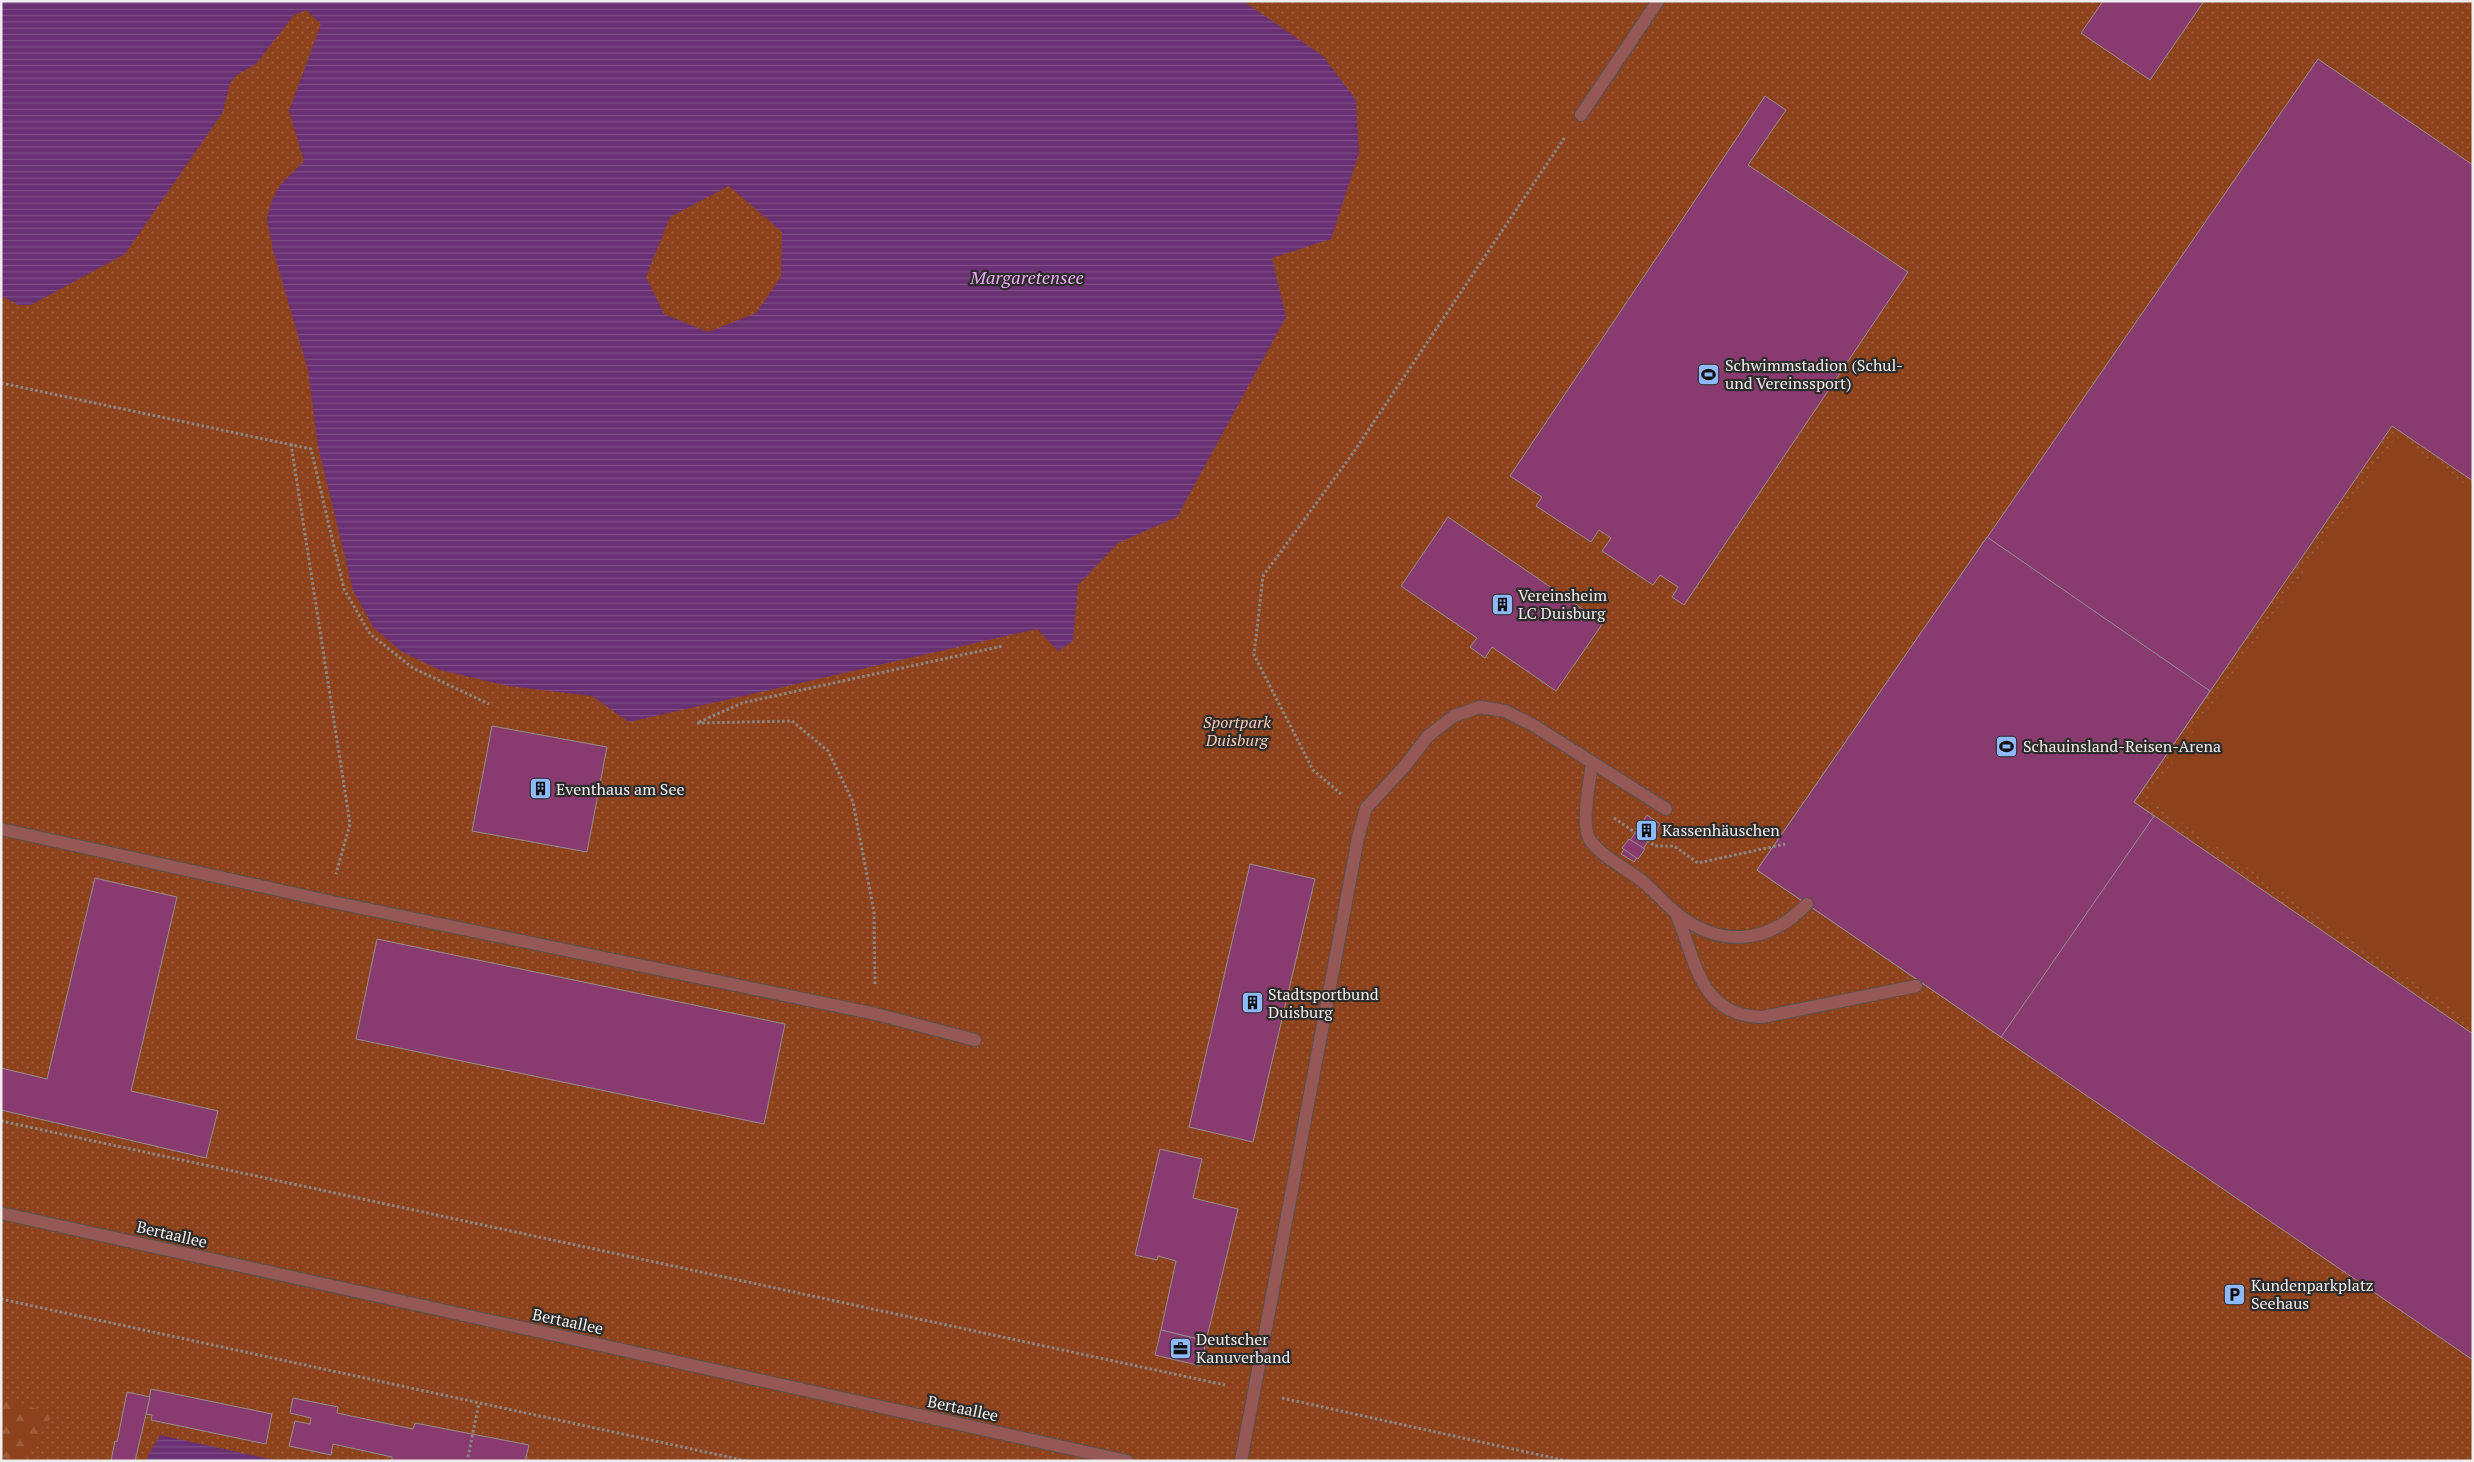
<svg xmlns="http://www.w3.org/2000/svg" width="2474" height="1462" viewBox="0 0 2474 1462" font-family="'PT Serif',serif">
  <defs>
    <pattern id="grass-dots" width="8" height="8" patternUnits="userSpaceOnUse" patternTransform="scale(1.25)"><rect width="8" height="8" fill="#8d421c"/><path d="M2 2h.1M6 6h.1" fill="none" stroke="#9d5e3d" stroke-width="1.8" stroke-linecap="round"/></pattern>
    <pattern id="forest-firs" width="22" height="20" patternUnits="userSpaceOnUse" patternTransform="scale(1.25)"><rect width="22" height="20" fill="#8d421c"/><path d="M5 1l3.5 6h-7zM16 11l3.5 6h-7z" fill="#9d5e3d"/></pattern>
    <pattern id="water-rules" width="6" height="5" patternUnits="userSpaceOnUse" patternTransform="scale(1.25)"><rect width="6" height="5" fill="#693073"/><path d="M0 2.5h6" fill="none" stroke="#7f4e87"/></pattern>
  </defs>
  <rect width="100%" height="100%" fill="#383535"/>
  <rect fill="url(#grass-dots)" x="1" y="1" width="2472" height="1460"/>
  <path fill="url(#forest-firs)" d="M1,1398l52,16 -29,47 -23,-4z"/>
  <path fill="#8d421c" d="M2396,437l77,53v532l-326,-223z"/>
  <g fill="url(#water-rules)" fill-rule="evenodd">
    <path d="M1,1h1242l80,55 33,44 3,53 -28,86 -59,19 14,59 -109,200 -59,26 -40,42 -5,56 -15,10 -21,-22 -408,93 -37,-26 -84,-10 -68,-16 -38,-18 -29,-25 -20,-37 -35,-144 -10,-76 -35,-120 -6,-32 5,-18 8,-15 24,-24 -15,-50 32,-87 -15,-14 -12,5 -38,49 -19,11 -7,8 -7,29 -98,142 -94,51h-12l-18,-9zM729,186l53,46 -1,45 -25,36 -48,19 -44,-18 -18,-37 24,-60z"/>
    <path d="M160,1435l119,26h-134z"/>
  </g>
  <g fill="#893b6f" stroke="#938f91">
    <path d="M2103,1h101l-54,79 -69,-47z"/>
    <path d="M2318,59l155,106v316l-81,-55 -258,376 339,232v326l-716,-490z"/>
    <path d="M1765,96l21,14 -38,55 160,107 -224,333 -12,-8 6,-10 -18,-12 -7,10 -51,-34 9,-13 -12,-8 -8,12 -55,-36 6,-9 -32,-21z"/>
    <path d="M1448,517l155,106 -47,68 -64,-44 -7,11 -15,-11 7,-9 -76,-52z"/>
    <path d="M1987,537l223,154 -76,111 20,14 -153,221 -244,-167z"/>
    <path d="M492,726l115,21 -20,105 -115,-21z"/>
    <path d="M1647,815l13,9 -26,38 -13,-8z"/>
    <path d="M1642,820l16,10 -7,10 -16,-11z"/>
    <path d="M1629,839l16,10 -7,10 -16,-11z"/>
    <path d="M1250,864l65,15 -62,263 -64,-15z"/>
    <path d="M95,878l82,19 -46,194 87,20 -12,47 -205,-48v-42l46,11z"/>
    <path d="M377,939l408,85 -21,100 -408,-85z"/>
    <path d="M1160,1149l42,10 -9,39 45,11 -32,132 -45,-11 15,-69 -18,-5 -1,4 -22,-5z"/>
    <path d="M1161,1330l45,11 -5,25 -46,-11z"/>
    <path d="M151,1389l121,25 -6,30 -115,-24 1,-5 -6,-1z"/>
    <path d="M127,1392l23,5 -15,64h-24l4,-20 2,1z"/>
    <path d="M293,1398l45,9 -1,6 76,16 2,-6 114,22 -4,16h-133v-4l-59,-13 -2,11 -42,-9 6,-25 15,3 1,-6 -21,-5z"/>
  </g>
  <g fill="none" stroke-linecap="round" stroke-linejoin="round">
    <defs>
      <g id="service">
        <path d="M1581,115l77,-114"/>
        <path d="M1592,763c-2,18 -11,59 -3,75 8,16 38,31 53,43 11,9 21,21 33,31 43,36 93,33 132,-8"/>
        <path d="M1676,913c20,47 23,104 87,104l153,-31"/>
        <path d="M1241,1461l117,-623 8,-30 39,-42 23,-30 26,-20 26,-9 25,4 28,14 133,84"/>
      </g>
      <path id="pedestrian" d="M1,829l327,72 548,113 99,26"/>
      <path id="minor" d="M1,1213l1126,248"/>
    </defs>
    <use href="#service" stroke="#555252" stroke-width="14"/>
    <use href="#pedestrian" stroke="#555252" stroke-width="14"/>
    <use href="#minor" stroke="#555252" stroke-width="14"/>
    <g stroke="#8b8888" stroke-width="3" stroke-dasharray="2.5 2.5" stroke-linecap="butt">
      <path d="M1,383l310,66 33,140 26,45 43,34 76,36"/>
      <path d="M291,444l59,380 -14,50"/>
      <path d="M1341,794l-28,-24 -59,-115 9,-79 90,-123 212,-316"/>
      <path d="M1614,818l41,28h19l24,17 87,-19"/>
      <path d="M875,984l-1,-72 -21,-110 -25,-51 -36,-30 -95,2 45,-20 261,-57"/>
      <path d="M1,1121l1224,264"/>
      <path d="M1,1299l746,162"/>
      <path d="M1282,1398l285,63"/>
      <path d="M468,1457l11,-54"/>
    </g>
    <use href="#service" stroke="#965854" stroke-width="12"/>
    <use href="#pedestrian" stroke="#965854" stroke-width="12"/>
    <use href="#minor" stroke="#965854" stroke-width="12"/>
  </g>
  <defs>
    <symbol id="stadium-square" viewBox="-11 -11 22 22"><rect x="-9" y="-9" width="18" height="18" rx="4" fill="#8eb9fc" stroke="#2e2b2b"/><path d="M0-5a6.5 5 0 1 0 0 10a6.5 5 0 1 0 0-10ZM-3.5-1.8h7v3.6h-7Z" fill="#111"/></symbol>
    <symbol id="building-square" viewBox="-11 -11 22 22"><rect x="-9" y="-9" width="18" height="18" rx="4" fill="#8eb9fc" stroke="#2e2b2b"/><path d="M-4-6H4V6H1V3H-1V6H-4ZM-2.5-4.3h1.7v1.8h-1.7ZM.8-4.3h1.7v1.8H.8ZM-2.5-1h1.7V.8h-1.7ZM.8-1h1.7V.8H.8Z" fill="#111"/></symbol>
    <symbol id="parking-square" viewBox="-11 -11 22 22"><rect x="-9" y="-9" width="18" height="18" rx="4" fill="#8eb9fc" stroke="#2e2b2b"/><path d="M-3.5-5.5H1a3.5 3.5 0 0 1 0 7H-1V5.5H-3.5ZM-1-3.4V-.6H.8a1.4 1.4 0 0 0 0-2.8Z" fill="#111"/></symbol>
    <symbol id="office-square" viewBox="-11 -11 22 22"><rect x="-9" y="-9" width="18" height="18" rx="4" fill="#8eb9fc" stroke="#2e2b2b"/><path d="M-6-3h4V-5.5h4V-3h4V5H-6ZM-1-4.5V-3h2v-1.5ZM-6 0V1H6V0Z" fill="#111"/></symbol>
  </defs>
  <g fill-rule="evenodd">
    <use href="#stadium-square" x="1696" y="362" width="25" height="25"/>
    <use href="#building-square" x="1490" y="592" width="25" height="25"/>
    <use href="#stadium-square" x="1994" y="734" width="25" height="25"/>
    <use href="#building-square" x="528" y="776" width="25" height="25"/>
    <use href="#building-square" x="1634" y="818" width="25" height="25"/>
    <use href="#building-square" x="1240" y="990" width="25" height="25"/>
    <use href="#parking-square" x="2222" y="1282" width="25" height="25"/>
    <use href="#office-square" x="1168" y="1336" width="25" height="25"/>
  </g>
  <g text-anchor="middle" stroke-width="4.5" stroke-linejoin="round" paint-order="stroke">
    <g font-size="16" fill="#efeded" stroke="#2e2b2b" text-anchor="start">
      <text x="1725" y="371">Schwimmstadion (Schul-<tspan x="1725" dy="18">und Vereinssport)</tspan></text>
      <text x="1518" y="601">Vereinsheim<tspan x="1518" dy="18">LC Duisburg</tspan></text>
      <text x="2023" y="752">Schauinsland-Reisen-Arena</text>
      <text x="556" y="795">Eventhaus am See</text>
      <text x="1662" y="836">Kassenhäuschen</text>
      <text x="1268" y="1000">Stadtsportbund<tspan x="1268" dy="18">Duisburg</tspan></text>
      <text x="2251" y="1291">Kundenparkplatz<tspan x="2251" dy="18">Seehaus</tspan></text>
      <text x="1196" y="1345">Deutscher<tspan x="1196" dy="18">Kanuverband</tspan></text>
    </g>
    <g font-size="16" font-style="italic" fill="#fcccb7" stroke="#2e2b2b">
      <text x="1237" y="728">Sportpark<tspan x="1237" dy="18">Duisburg</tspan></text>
    </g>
    <g font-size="16" fill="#efeded" stroke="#2e2b2b">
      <text transform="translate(172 1234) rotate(13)" y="6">Bertaallee</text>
      <text transform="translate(568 1321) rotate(12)" y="6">Bertaallee</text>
      <text transform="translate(963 1408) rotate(12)" y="6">Bertaallee</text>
    </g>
    <g font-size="18" font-style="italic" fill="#ebaaf5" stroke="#2e2b2b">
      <text x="1027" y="284">Margaretensee</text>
    </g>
  </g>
  <rect width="2474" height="1462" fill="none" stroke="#efeded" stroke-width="5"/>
</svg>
